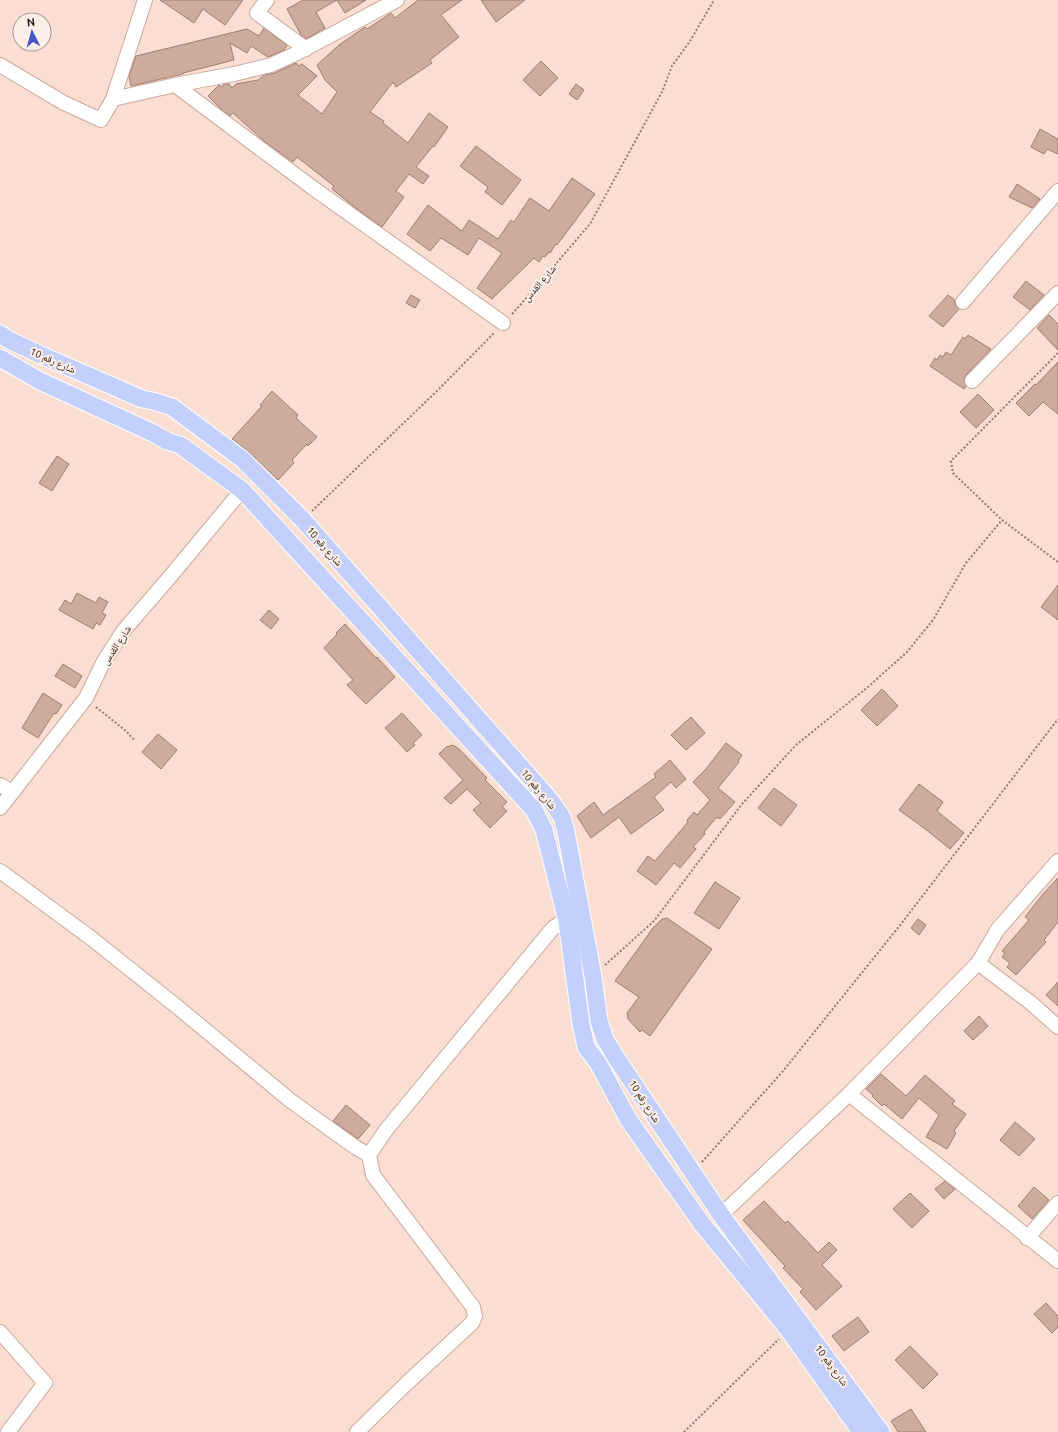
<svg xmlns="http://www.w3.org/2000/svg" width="1058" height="1432" viewBox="0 0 1058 1432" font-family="Ubuntu,'Noto Naskh Arabic',sans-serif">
  <rect width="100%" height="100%" fill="#fbded2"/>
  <g fill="#ceac9d" stroke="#9f7e71">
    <path d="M160,0h83l-18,25 -22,-16 -9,14z"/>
    <path d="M303,0h34l-21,12 9,16 -19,11 -5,-4 -14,-26z"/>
    <path d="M337,0h29l-21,13z"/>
    <path d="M418,0h44l-21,15 18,22 -29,23 2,3 -36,24 -3,-5 -23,30 14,9 -1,2 25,20 21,-30 19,14 -14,20 -1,-1 -17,21 13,9 -6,8 -14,-10 -13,17 8,6 -22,30 -25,-18 -25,-20 2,-3 -37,-29 -4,5 -29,-21 -31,-28 -3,3 -8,-6 -14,-14 11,-11 3,2 2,-3h5l3,4 4,-4 22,-4 6,-5 11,-2 21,-10 3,3 3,-2 15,12 -19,19 24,19 15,-22 -12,-12 -8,-15 22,-20 26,-18 2,2 24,-16 4,5z"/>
    <path d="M481,0h44l-29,22z"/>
    <path d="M264,28l23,17 -3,5 -16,7 -17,-11 -4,7 -17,-10 4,17 -51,13v1l-52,12 -2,-9 7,-21 111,-27 12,7z"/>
    <path d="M541,61l17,17 -18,18 -17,-16z"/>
    <path d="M576,84l8,6 -7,10 -8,-6z"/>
    <path d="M1040,129l18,10v15l-11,-5 -3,5 -13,-7z"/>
    <path d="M476,146l45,34 -19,25 -17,-13 3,-5 -28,-21z"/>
    <path d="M572,178l23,16 -38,51 -1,-1 -6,9 -1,-1 -4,5 -2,-1 -4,6 -5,-4 -42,41 -15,-11 25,-35 -23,-15 -11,17 -27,-17 -11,13 -23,-17 21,-29 34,26 7,-11 29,19 13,-19 3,2 16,-24 19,13z"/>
    <path d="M1017,184l23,15 -8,9 -23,-11z"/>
    <path d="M1026,281l18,14 -14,15 -17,-13z"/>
    <path d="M411,295l9,5 -5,8 -9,-5z"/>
    <path d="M948,295l7,5v5l4,4 -16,18 -14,-11z"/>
    <path d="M1049,315l9,9v26l-21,-22z"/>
    <path d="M968,335l23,14 -25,26 -2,4 2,7 -2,3 -34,-23 5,-8 2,2 3,-5 3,2 3,-5 5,3 12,-18 2,2z"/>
    <path d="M1058,362v52l-15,-12 -14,14 -13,-13 19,-19 1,1z"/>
    <path d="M272,391l26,24 -2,3 21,19 -9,9 -1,-2 -15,16 2,3 -16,17 -29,-28 -17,-13 30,-33 -2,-1z"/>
    <path d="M978,394l16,16 -18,18 -16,-16z"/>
    <path d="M57,456l12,8 -17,27 -13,-8z"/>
    <path d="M1058,585v35l-17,-13z"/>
    <path d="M77,593l19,10 3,-6 9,5 -6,11 4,2 -6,10 -4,-2 -3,6 -34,-19 6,-10 6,4z"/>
    <path d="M269,610l10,9 -8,10 -11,-9z"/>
    <path d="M345,624l31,34 1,-1 18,20 -29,27 -19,-19 6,-5 -29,-32 13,-14 -1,-1z"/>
    <path d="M63,664l19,12 -7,12 -20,-12z"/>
    <path d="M882,689l16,17 -21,20 -16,-16z"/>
    <path d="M43,693l19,12 -6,9 -2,-1 -16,25 -16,-10z"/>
    <path d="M402,713l20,22 -9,8 2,2 -8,7 -22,-24z"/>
    <path d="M691,717l14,16 -19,17 -15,-15z"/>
    <path d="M158,734l19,16 -16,19 -19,-17z"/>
    <path d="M726,743l16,12 -4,6 1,1 -21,26 17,14 -15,17 -3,-2 -13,15 1,2 -12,13 3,2 -16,19 -6,-5 -18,22 -19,-14 11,-15 7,5 33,-39 -1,-2 7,-8 3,3 13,-15 -17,-18 13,-13z"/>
    <path d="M453,745l6,4 28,29 -2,2 22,22 -5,5 5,4 -17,17 -17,-18 8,-7 -14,-14 -16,15 -7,-6 19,-18 -24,-26 7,-7z"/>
    <path d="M670,760l16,19 -10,9 -5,-6 -17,15 10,13 -33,24 -12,-17 -28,21 -14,-22 17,-14 9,13 53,-38 -2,-3z"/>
    <path d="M919,784l24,18 -6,9 27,22 -14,16 -26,-21 -25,-18z"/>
    <path d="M774,788l23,17 -16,21 -23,-18z"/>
    <path d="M1058,878v44l-14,18 2,2 -30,33 -9,-8 3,-4 -8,-6 3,-4 -3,-2 27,-31 -4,-3 18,-23z"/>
    <path d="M715,882l25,16 -21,31 -25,-16z"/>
    <path d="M667,918l45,31 -62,87 -8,-6 -2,2 -12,-13 -1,-6 12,-16 -24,-16 38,-53 9,-9z"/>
    <path d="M918,919l8,6 -7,10 -8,-7z"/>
    <path d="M1058,982v24l-12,-11z"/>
    <path d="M979,1016l9,10 -15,14 -9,-9z"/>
    <path d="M881,1074l25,22 19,-21 30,26 -3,3 14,10 -12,17 2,2 -9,16 -21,-12 13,-22 -20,-17 -17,21 -18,-15 -2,2 -10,-10 1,-1 -7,-6z"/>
    <path d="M346,1105l24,20 -12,14 -25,-18z"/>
    <path d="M1015,1122l20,17 -16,17 -19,-16z"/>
    <path d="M945,1181l10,8 -11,10 -9,-10z"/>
    <path d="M1034,1187l15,13 -17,19 -14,-13z"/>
    <path d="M910,1193l19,18 -17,17 -19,-19z"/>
    <path d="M764,1201l21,22 3,-2 30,32 11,-11 8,8 -15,15 20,21 -26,24 -16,-18 3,-3 -20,-21 2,-2 -42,-46z"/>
    <path d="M1046,1303l12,13v11l-6,6 -18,-19z"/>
    <path d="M858,1317l11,15 -25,19 -12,-15z"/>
    <path d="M910,1346l28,28 -15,15 -28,-29z"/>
    <path d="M911,1409l15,23h-28l-7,-11z"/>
  </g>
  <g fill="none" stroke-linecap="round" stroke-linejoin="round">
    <defs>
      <g id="minor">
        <path d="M267,0l-10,13 49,36"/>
        <path d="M0,65l64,38 37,17 12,-21 32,-99"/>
        <path d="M175,85l138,103 190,135"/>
        <path d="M113,99l62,-14 59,-11 37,-9 24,-11 102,-54"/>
        <path d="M963,302l95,-111"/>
        <path d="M972,381l86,-88"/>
        <path d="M0,785l13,7"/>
        <path d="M0,808l86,-110 18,-37 20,-31 45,-52 73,-88"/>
        <path d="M0,871l91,67 84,67 116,96 64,46 14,8"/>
        <path d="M978,963l53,40 27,24"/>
        <path d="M849,1094l209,167"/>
        <path d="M721,1215l128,-121 129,-131 20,-34 60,-68"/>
        <path d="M1027,1238l31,-35"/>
        <path d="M0,1332l45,51 -37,49"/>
        <path d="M357,1432l50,-49 65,-60 3,-7 -2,-9 -100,-132 -4,-20 17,-25 167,-202 6,-4 8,-3"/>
      </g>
      <g id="major">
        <path d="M0,334l9,6 32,15 101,44 11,2 19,6 70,52 61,61 248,281 11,16 4,15 27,144 6,45 6,18 10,17 106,159 160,217"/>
        <path d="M0,358l40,23 113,52 14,8 13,4 62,45 292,320 10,20 23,91 14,103 5,23 12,16 30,56 74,105 86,105 73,103"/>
      </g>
    </defs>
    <use href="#minor" stroke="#caa89a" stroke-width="16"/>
    <use href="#major" stroke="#fff" stroke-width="19"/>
    <g stroke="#927c74" stroke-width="2" stroke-dasharray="2 2" stroke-linecap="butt">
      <path d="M512,314l18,-20 60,-70 72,-132 10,-26 18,-25 24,-41"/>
      <path d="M1058,353l-107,108 2,12 49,47 56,42"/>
      <path d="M312,511l126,-121 57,-58"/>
      <path d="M96,707l30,24 8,9"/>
      <path d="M605,965l49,-44 88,-117 54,-59 72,-58 39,-35 26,-32 33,-57 36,-43"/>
      <path d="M702,1162l81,-91 118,-147 157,-205"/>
      <path d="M684,1432l95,-93"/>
    </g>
    <use href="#minor" stroke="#fff" stroke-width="14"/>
    <use href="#major" stroke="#c3d0fb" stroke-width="17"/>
  </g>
  <g text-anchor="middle" stroke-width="4" stroke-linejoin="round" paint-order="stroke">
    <g font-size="10" fill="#241712" stroke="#fdeee8">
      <text transform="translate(539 283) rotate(-49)" y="4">شارع القدس</text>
      <text transform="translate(53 360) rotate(24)" y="4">شارع رقم 10</text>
      <text transform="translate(325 546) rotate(49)" y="4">شارع رقم 10</text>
      <text transform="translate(116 645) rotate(-57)" y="4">شارع القدس</text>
      <text transform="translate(539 789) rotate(50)" y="4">شارع رقم 10</text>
      <text transform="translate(645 1101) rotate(57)" y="4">شارع رقم 10</text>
      <text transform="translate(832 1365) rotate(53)" y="4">شارع رقم 10</text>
    </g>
  </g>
  <g transform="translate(32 32) rotate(354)"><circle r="19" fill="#fdeee8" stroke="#a69892"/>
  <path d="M0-3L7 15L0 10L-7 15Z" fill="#4356ca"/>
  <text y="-6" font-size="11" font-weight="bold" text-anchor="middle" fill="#241712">N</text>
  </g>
</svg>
